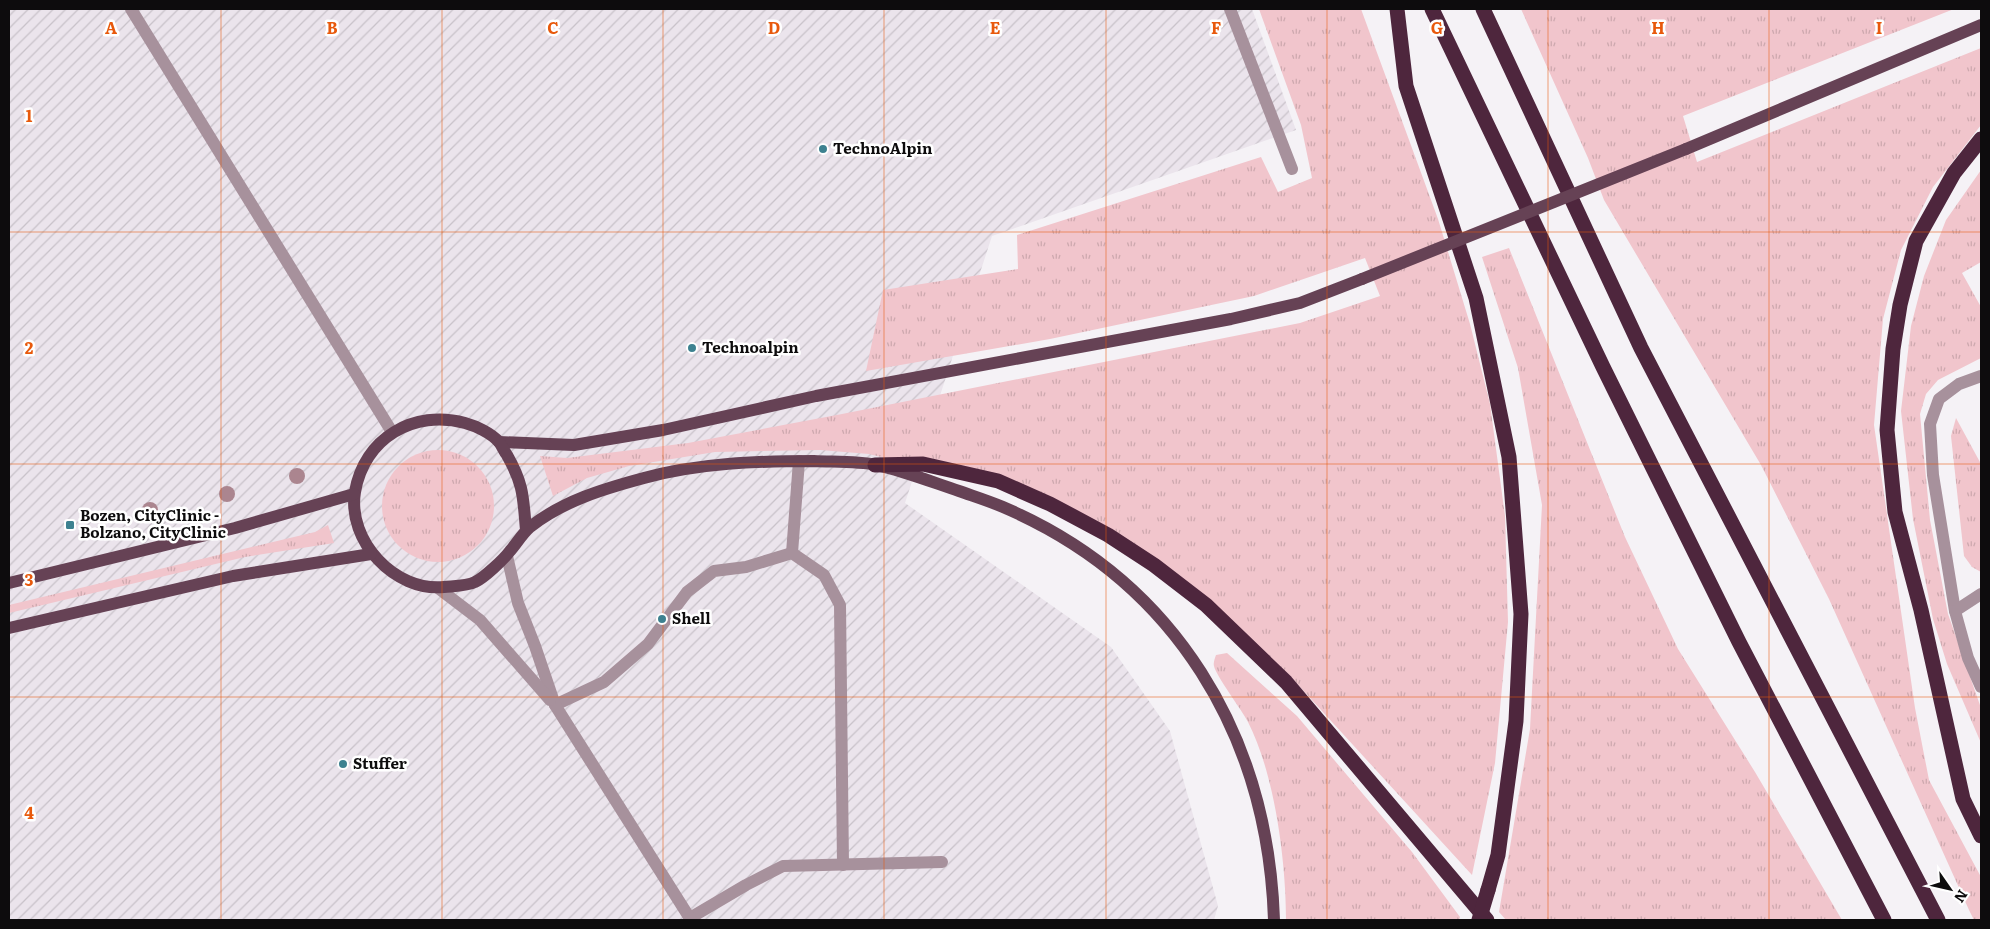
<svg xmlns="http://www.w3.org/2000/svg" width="1990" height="929" viewBox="0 0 1990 929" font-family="Literata,serif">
  <defs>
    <pattern id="industrial-furrows" width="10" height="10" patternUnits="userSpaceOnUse" patternTransform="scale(1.25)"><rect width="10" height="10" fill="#ebe4ec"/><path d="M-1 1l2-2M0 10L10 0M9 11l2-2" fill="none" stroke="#c8c2c9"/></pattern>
    <pattern id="grass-tufts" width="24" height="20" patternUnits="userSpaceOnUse" patternTransform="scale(1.25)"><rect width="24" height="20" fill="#f1c5cc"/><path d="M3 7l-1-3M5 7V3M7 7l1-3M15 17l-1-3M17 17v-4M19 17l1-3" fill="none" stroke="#cda8ae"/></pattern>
  </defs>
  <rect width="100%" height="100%" fill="#f5f2f6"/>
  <path fill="url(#industrial-furrows)" d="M9,9h1243l44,121 -304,106 -87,267 206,144 59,84 48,175 -4,14h-1205z"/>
  <g fill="url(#grass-tufts)">
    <path d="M1259,9h102l77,210 32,105 20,80 15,112 3,106 -13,141 -23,112 -183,-200 -135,-107 -145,-79 -140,-35 -49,-4 -105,2 -86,14 -42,12 -34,18 -13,-40 27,2 121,-15 154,-29 458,-91 80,-27 -15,-38 -111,38 -204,43 -184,32 17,-81 135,-21 -1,-34 244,-78 17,35 34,-14 -11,-53z"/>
    <path d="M1521,9h433l-271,107 14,46 284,-114v77l-48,62 -32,63 -18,69 -9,106 41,283 14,72 52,97v43h-7l-5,-10 -140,-311 -68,-134 -157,-265 -16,-42z"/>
    <path d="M1981,170v92l-19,11 19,34v51l-43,22 -12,14 -6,20 10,106 18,94 33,94v35l-34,-79 -14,-45 -20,-100 -12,-108 10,-85 13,-50 22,-56z"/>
    <path d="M1509,248l116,289 53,112 77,123 87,148h-336l-7,-8 31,-183 12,-224 -24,-137 -36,-111z"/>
    <path d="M1956,418l25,46v108l-9,-5 -8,-11 -13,-120z"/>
    <circle cx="438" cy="506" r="56"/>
    <path d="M328,525l6,18 -89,14 -236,56v-8l306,-73z"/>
    <path d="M1227,653l70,63 115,136 48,65 -1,3h-173c0,-59 -11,-145 -38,-198 -6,-12 -32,-46 -34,-56 -1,-3 1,-8 2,-11z"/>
  </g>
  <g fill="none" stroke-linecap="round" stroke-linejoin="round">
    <g stroke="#a7919c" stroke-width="12">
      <path d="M1230,9l62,160"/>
      <path d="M1981,376l-22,8 -20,15 -9,25 3,51 22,136 13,47 13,29"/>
      <path d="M792,553l7,-92"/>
      <path d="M1955,611l26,-17"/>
      <path d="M555,705l49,-23 44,-38 39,-52 27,-21 32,-4 46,-14 32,22 16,30 3,260"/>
      <path d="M690,918l56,-33 37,-19 159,-4"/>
    </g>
    <g stroke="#a7919c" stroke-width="12">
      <path d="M131,9l261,423"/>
      <path d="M507,556l11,47 17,43 20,59 136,215"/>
      <path d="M438,588l42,32 70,80"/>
    </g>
    <g stroke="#664255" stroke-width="12">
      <path d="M1686,149l295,-124"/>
      <path d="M499,442l75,3 89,-15 153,-34 415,-77 69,-16 62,-24"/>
      <path d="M526,530c-3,-33 -2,-45 -19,-75 -3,-4 -5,-9 -8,-13 -8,-9 -23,-16 -34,-19 -51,-14 -101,15 -110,69 -8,49 40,100 89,95 9,-1 23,-1 31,-5 9,-4 29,-23 35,-31 7,-8 12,-17 20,-24 33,-26 73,-38 114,-49 54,-15 114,-17 170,-17 21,1 43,0 63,4 27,6 55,17 82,26 14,5 30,10 44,16 173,74 265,229 271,413"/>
      <path d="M9,583l226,-55 119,-34"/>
      <path d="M9,628l224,-52 138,-22"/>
    </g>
    <g stroke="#4e263d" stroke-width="15">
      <path d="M1397,9l9,77 70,212 33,159 12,157 -5,107 -18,134 -10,35"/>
      <path d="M1432,9l171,358 136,275 145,278"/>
      <path d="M1483,9l158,339 297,572"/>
      <path d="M1981,139l-27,34 -38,68 -16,64 -7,44 -6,81 8,82 26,98 42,189 18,37"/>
      <path d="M875,465l48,-1 75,17 52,23 58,31 46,30 52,40 80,77 201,238"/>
    </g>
    <path stroke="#664255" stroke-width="12" d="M1362,279l324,-130"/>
    <path stroke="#4e263d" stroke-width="15" d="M1479,920l9,-30"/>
  </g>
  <g fill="#ab858f">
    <circle cx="297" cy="476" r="8"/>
    <circle cx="227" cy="494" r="8"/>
    <circle cx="150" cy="510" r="8"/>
  </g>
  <path fill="none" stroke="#e8590c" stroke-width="1" stroke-opacity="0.55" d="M221,9v911M442,9v911M663,9v911M884,9v911M1106,9v911M1327,9v911M1548,9v911M1769,9v911M9,232h1972M9,464h1972M9,697h1972"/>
  <g fill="#3d8190" stroke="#fff" stroke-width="2">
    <circle cx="823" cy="149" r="5"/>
    <circle cx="692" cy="348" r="5"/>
    <rect x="65" y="520" width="10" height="10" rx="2.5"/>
    <circle cx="662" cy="619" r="5"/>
    <circle cx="343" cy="764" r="5"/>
  </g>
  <g text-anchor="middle" stroke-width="5" stroke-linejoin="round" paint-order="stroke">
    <g font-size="15" font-weight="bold" fill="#0d0c0d" stroke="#fff" text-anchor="start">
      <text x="833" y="154">TechnoAlpin</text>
      <text x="702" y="353">Technoalpin</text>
      <text x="80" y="521">Bozen, CityClinic -<tspan x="80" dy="17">Bolzano, CityClinic</tspan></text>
      <text x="672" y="624">Shell</text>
      <text x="353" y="769">Stuffer</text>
    </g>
  </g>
  <g font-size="16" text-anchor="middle" font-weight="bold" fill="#e8590c" stroke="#fff" stroke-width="5" stroke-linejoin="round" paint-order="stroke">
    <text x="111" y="34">A</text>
    <text x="332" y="34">B</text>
    <text x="553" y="34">C</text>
    <text x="774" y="34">D</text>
    <text x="995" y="34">E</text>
    <text x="1216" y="34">F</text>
    <text x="1437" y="34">G</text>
    <text x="1658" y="34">H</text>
    <text x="1879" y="34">I</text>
    <text x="29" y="122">1</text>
    <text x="29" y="354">2</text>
    <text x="29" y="586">3</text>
    <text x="29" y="819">4</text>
  </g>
  <rect width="1990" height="929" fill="none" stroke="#0d0c0d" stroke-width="20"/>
  <g transform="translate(1950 889) rotate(124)" stroke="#ffffff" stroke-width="4" paint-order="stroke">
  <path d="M0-4L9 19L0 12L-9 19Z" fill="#0d0c0d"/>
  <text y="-8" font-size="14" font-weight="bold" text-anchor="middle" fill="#0d0c0d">N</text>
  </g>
</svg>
